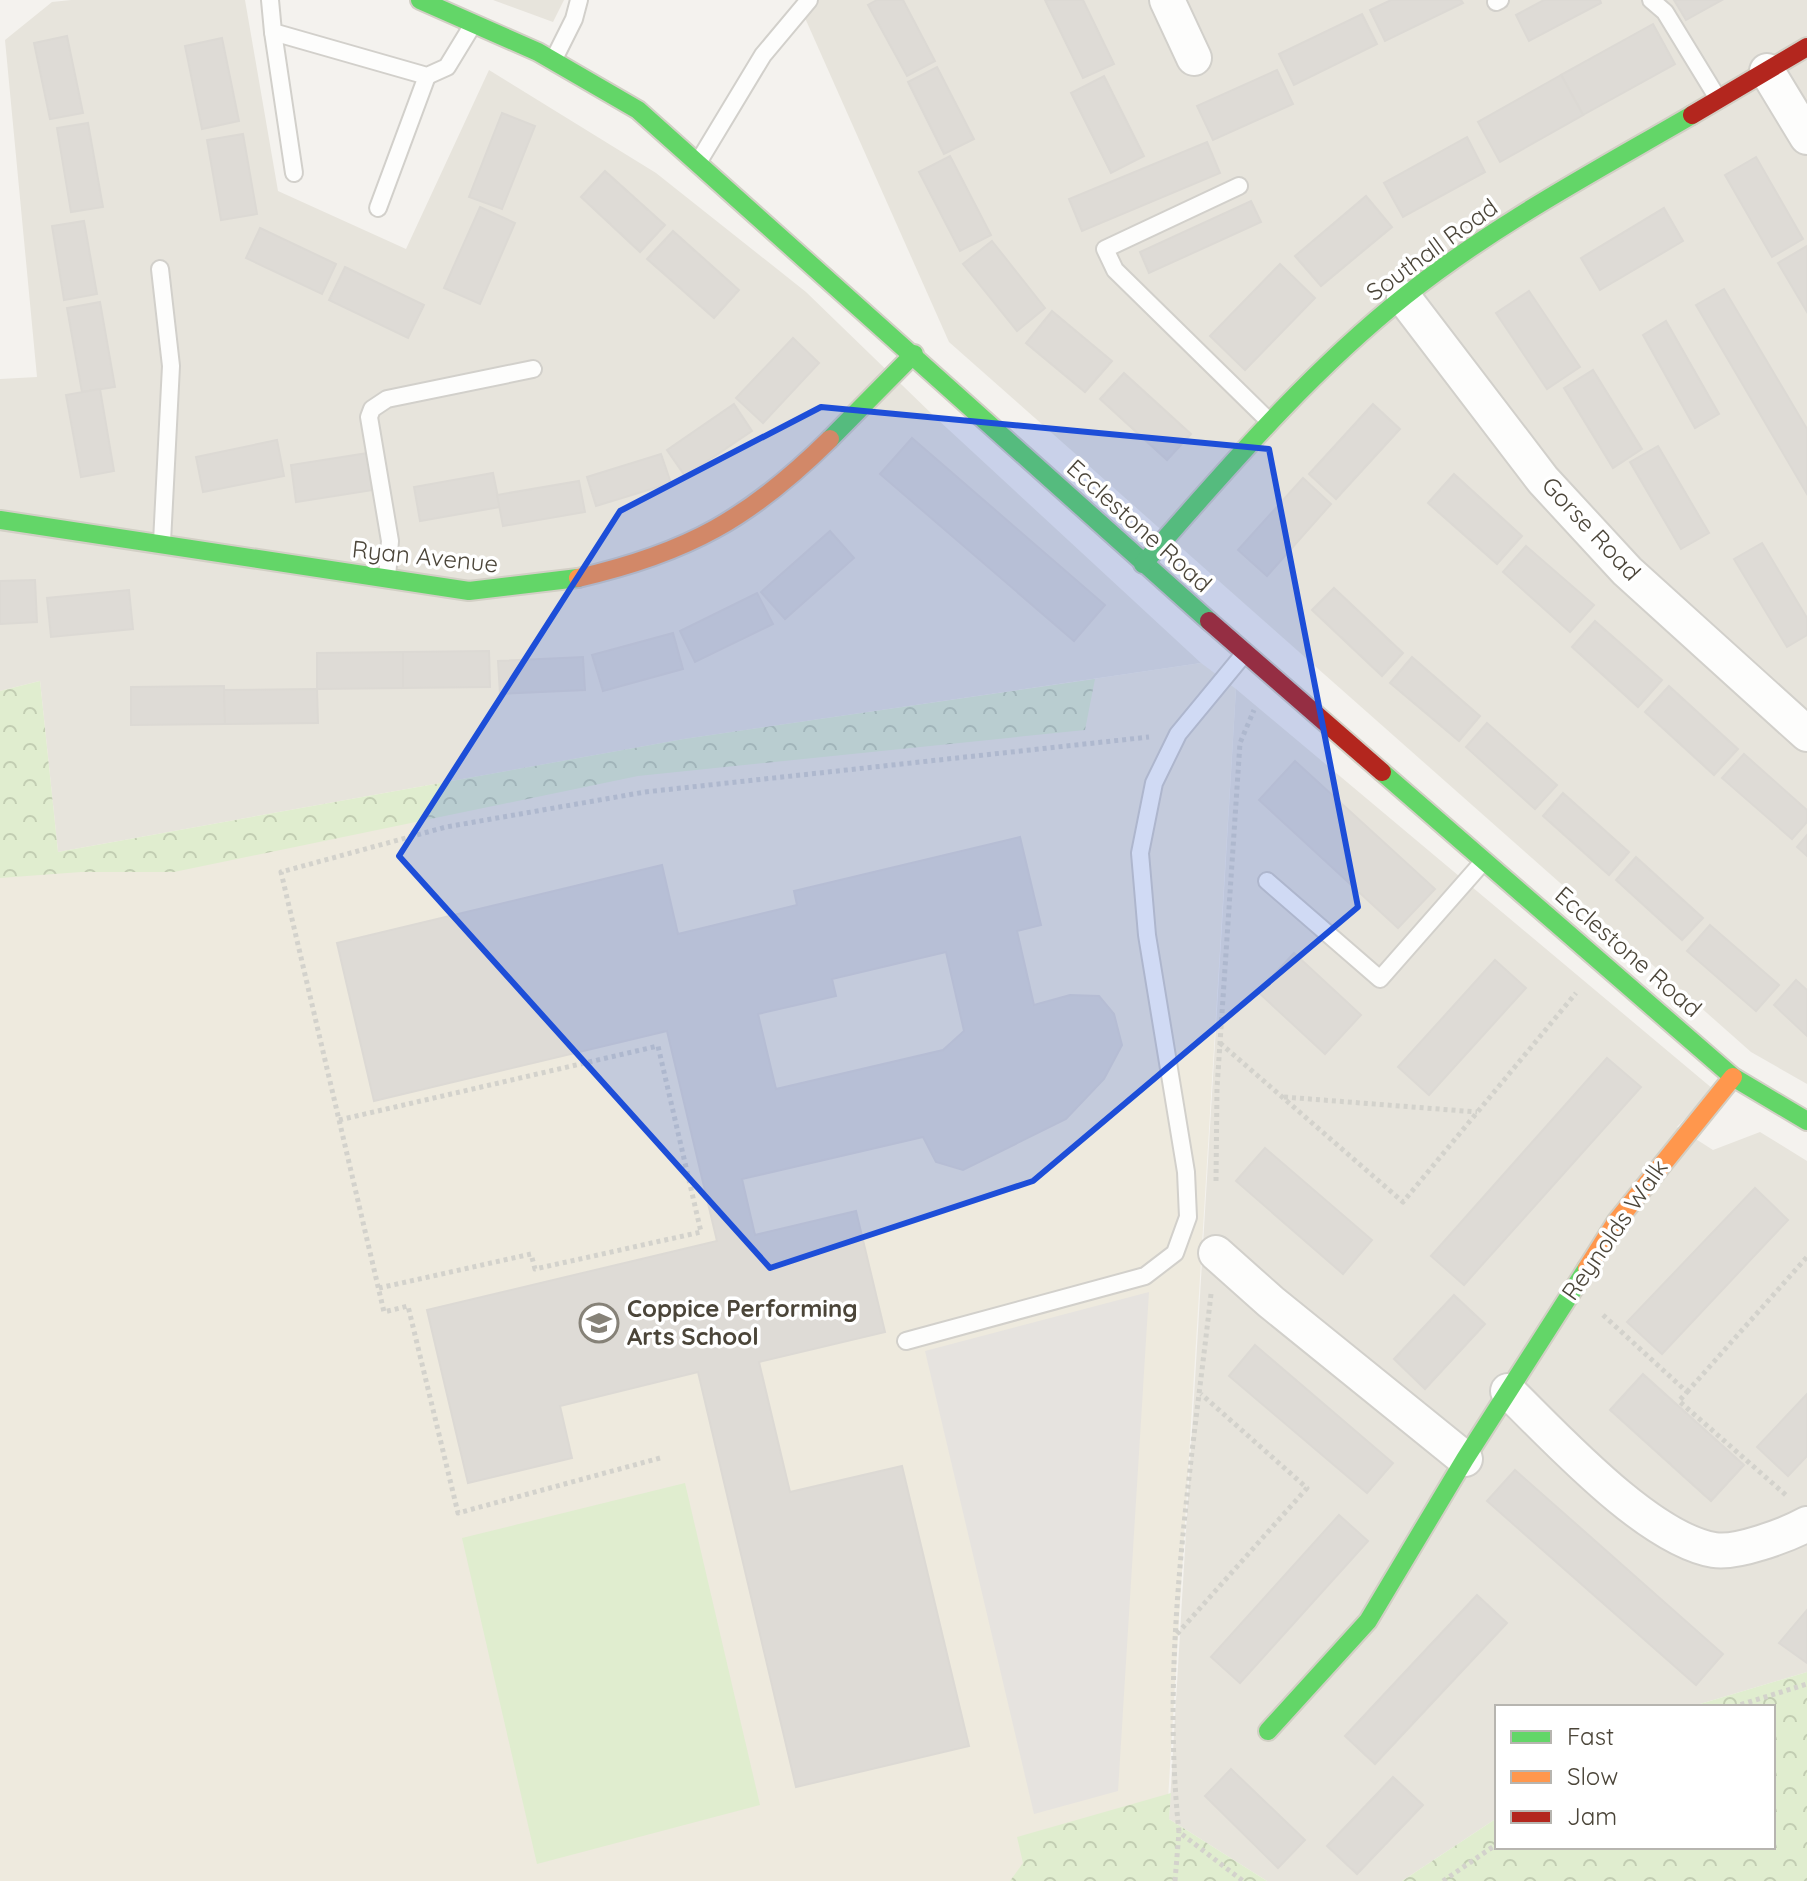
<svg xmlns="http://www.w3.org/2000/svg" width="1807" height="1881" viewBox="0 0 1807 1881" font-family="Quicksand,sans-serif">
  <defs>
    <pattern id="forest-crowns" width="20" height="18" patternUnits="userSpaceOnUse" patternTransform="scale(2)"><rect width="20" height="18" fill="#e0edcf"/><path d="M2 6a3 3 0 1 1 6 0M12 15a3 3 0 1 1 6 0" fill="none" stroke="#c2cdb2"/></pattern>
  </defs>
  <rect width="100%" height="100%" fill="#f4f2ee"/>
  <g fill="#e7e4dc">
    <path d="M71,0h174l33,191 128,58 83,-179 167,103 150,119 129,125 266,246 -517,76 -626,113 -18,-171 -40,10v-312l37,-2 -32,-337 47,-38z"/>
    <path d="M493,0h71l-11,22z"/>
    <path d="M797,0h1010v1084l-56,-32 -802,-710z"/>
    <path d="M1236,689l477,400 -36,38 36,23 47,-18 47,29v511l-117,35h-193v111l-95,63h-135l-98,-62z"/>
  </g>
  <path fill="#eeeade" d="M1201,663l35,26 -73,1192h-1163v-1190l40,-10 18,171 626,-113z"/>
  <g fill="url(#forest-crowns)">
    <path d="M1095,679l-10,51 -447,46 -464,96h-93l-81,6v-187l40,-10 18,171 626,-113z"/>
    <path d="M1807,1672v209h-405l95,-63v29h276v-140h-83z"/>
    <path d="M1171,1793l-2,26 98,62h-257l13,-18 -6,-26z"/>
  </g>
  <path fill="#e0edcf" d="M685,1483l75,322 -223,59 -75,-326z"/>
  <path fill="#e6e3df" d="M1149,1292l-31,499 -84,23 -109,-463z"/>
  <g fill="#dedbd6" stroke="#dcd9d4" stroke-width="2" fill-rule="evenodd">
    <path d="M877,0h26l32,61 -28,15 -39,-71z"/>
    <path d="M1045,0h38l31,64 -31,14z"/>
    <path d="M1391,0h70l2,3 -78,38 -15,-31z"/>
    <path d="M1544,0h56l1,3 -72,38 -13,-26z"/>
    <path d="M1674,0h48l-36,20z"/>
    <path d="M1362,14l15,30 -83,41 -15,-31z"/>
    <path d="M1653,24l22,40 -92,51 -22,-40z"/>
    <path d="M67,36l16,77 -33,6 -16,-76z"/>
    <path d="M222,38l17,83 -37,8 -17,-83z"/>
    <path d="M937,67l37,72 -30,15 -36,-72z"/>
    <path d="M1277,70l16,34 -80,36 -16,-34z"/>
    <path d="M1561,75l22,40 -83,47 -22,-40z"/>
    <path d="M1104,76l40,80 -33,17 -40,-80z"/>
    <path d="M502,113l33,13 -33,83 -33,-12z"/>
    <path d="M88,123l15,84 -32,5 -14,-84z"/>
    <path d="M243,134l14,80 -36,6 -14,-80z"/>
    <path d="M1467,137l18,35 -82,45 -19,-34z"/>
    <path d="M1207,142l13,31 -138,58 -13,-32z"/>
    <path d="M950,156l41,79 -31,16 -41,-79z"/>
    <path d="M1756,157l47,82 -31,18 -47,-82z"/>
    <path d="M605,171l60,54 -25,27 -59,-55z"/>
    <path d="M1366,196l26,31 -71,59 -26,-30z"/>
    <path d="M1251,201l10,21 -112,51 -9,-21z"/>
    <path d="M480,207l35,16 -35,81 -36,-16z"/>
    <path d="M1664,208l19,33 -83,49 -19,-32z"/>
    <path d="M84,221l13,73 -33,6 -12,-74z"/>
    <path d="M260,228l76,36 -14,30 -76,-36z"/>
    <path d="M673,231l66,59 -25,28 -67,-59z"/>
    <path d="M992,241l53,67 -28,23 -54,-67z"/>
    <path d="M1807,246v66l-29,-49z"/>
    <path d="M1280,264l35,34 -70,72 -35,-34z"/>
    <path d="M345,267l79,38 -16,33 -79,-38z"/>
    <path d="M1724,289l83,140v65l-111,-189z"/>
    <path d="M1529,291l51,76 -33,22 -51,-76z"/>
    <path d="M100,302l15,85 -33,5 -15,-84z"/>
    <path d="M1052,311l60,50 -27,31 -59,-49z"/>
    <path d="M1666,321l53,93 -24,14 -52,-93z"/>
    <path d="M793,338l26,25 -56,60 -27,-25z"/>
    <path d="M1593,370l49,79 -29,19 -49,-80z"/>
    <path d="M1124,373l67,61 -24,26 -67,-61z"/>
    <path d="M100,389l14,82 -33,6 -15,-82z"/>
    <path d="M734,404l18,27 -67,45 -18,-26z"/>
    <path d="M1373,404l27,25 -64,70 -27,-25z"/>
    <path d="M912,438l193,167 -31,36 -194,-167z"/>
    <path d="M277,440l7,36 -81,16 -7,-35z"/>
    <path d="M1658,446l51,87 -28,16 -51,-87z"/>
    <path d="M368,453l5,37 -77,12 -5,-37z"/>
    <path d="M661,454l10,29 -75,23 -9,-29z"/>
    <path d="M493,473l7,34 -80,14 -6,-34z"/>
    <path d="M1454,474l68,62 -25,28 -69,-61z"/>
    <path d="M1303,478l28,26 -64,72 -29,-26z"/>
    <path d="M579,481l6,31 -82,14 -6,-31z"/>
    <path d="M830,531l24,27 -69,61 -24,-27z"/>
    <path d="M1762,543l45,75v17l-20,12 -53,-88z"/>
    <path d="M1526,546l68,59 -24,27 -67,-60z"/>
    <path d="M35,580l2,42 -37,2v-43z"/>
    <path d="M1334,588l69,65 -21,23 -70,-66z"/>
    <path d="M129,590l4,39 -82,8 -4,-39z"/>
    <path d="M757,593l16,31 -78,38 -15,-31z"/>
    <path d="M1595,621l67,59 -24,27 -66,-60z"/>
    <path d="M673,633l10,36 -80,22 -11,-36z"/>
    <path d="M489,651l1,36 -87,1v-36z"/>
    <path d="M403,652v36l-86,1v-36z"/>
    <path d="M583,657l2,33 -85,4 -2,-33z"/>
    <path d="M1412,657l68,59 -21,25 -69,-58z"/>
    <path d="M224,686l1,38 -94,1v-38z"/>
    <path d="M1669,686l69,63 -24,26 -69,-63z"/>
    <path d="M317,689l1,34 -93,1 -1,-34z"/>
    <path d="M1487,723l70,62 -22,24 -69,-62z"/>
    <path d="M1744,754l63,56v12l-15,17 -70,-61z"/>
    <path d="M1295,761l140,128 -37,39 -139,-128z"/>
    <path d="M1563,793l66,59 -20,23 -66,-59z"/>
    <path d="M1807,835v21l-10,-9z"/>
    <path d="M1020,837l21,88 -24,6 17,74 36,-10 29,1 15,18 8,31 -18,34 -38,40 -103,51 -27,-8 -13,-25 -181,42 13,56 101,-24 29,121 -126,30 31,130 112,-26 67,280 -173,41 -98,-415 -138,34 12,52 -104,25 -41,-173 290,-69 -50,-210 -293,70 -37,-158 325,-78 16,69 119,-29 -3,-14zM946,952l18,79 -21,19 -167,39 -18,-75 78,-18 -4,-17z"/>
    <path d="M1636,857l67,61 -21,22 -66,-60z"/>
    <path d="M1710,925l69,60 -23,26 -69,-60z"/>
    <path d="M1294,953l67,62 -36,39 -67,-62z"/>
    <path d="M1495,960l31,28 -97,107 -31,-28z"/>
    <path d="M1796,980l11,10v46l-33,-31z"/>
    <path d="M1607,1058l34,29 -177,198 -33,-29z"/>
    <path d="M1265,1148l107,92 -29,34 -107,-93z"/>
    <path d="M1755,1188l33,32 -126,134 -35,-32z"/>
    <path d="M1454,1295l31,29 -60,65 -31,-30z"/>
    <path d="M1255,1345l138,118 -26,30 -138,-117z"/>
    <path d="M1643,1374l101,91 -33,36 -101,-91z"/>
    <path d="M1807,1394v62l-19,20 -31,-29z"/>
    <path d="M1515,1470l208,184 -27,31 -209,-184z"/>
    <path d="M1339,1515l29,26 -128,142 -29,-26z"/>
    <path d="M1477,1595l30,28 -132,141 -30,-28z"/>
    <path d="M1807,1610v53l-28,-20z"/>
    <path d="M1231,1769l74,71 -27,28 -73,-72z"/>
    <path d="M1393,1777l30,28 -66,69 -30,-28z"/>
  </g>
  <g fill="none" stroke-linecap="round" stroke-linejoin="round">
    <defs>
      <g id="lane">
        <path d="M270,0l3,32 154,44 20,-9 25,-41"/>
        <path d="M1651,0l14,12 52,85"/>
        <path d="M1496,2l4,-2"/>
        <path d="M273,32l21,141"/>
        <path d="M554,59l20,-40 5,-19"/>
        <path d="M699,161l64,-106 46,-55"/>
        <path d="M1239,186l-134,63 10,21 154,151"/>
        <path d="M378,208l49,-132"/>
        <path d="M160,269l11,97 -9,176"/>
        <path d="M387,577l3,-36 -21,-124 3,-8 15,-10 146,-30"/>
        <path d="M1267,881l113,98 102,-116"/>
        <path d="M906,1341l239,-65 30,-23 13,-36 -2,-45 -39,-237 -7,-82 14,-70 24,-49 66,-80"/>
      </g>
      <g id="street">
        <path d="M1167,0l27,58"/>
        <path d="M1767,71l40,66"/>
        <path d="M1404,298l139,182 84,91 180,163"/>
        <path d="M1216,1253l55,49 194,157"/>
        <path d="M1508,1391c48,47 140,148 206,159 22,4 73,-15 93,-26"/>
      </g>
      <g id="fast">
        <path d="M420,0l118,52 100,58 571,511"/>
        <path d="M830,439l84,-85"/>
        <path d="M0,520l469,71 109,-13"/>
        <path d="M1143,564c83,-94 164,-190 262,-268 89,-71 189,-124 287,-181"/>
        <path d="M1382,772l351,305 74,44"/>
        <path d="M1268,1731l100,-110 97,-162 122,-191"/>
      </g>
      <g id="slow">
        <path d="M578,578c110,-25 172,-60 252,-139"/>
        <path d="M1587,1268l29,-46 117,-145"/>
      </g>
      <g id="jam">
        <path d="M1692,115l115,-68"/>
        <path d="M1209,621l173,151"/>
      </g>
    </defs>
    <use href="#lane" stroke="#d2d0cb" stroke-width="20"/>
    <use href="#street" stroke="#d2d0cb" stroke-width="38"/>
    <use href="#fast" stroke="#d2cfc5" stroke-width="22"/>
    <use href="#slow" stroke="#d2cfc5" stroke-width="22"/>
    <use href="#jam" stroke="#d2cfc5" stroke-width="22"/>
    <g stroke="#d3d2cc" stroke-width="5" stroke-dasharray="4 4" stroke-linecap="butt">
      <path d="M1220,1043l183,159 173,-209"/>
      <path d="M1284,1097l193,15"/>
      <path d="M339,1120l319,-74 43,186 -166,37 -4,-15 -152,34"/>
      <path d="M1216,1181l1,-93 23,-345 14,-33"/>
      <path d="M1211,1294c-20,177 -51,360 -32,538l64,49"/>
      <path d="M1603,1315l84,77 -8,9 108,95"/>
      <path d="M1687,1392l120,-135"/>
      <path d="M660,1458l-202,55 -50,-207 -24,6 -103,-440 165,-45 199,-35 504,-55"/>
      <path d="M1177,1634l130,-146 -106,-94"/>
      <path d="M1733,1707l74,-23"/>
      <path d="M1175,1881l4,-49"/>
      <path d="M1443,1881l54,-37"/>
    </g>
    <use href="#lane" stroke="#fdfdfc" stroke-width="16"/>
    <use href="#street" stroke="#fdfdfc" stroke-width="34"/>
    <use href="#fast" stroke="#63d668" stroke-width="18"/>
    <use href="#slow" stroke="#ff974d" stroke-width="18"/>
    <use href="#jam" stroke="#b3261e" stroke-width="18"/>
  </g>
  <path fill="#1d4ed8" fill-opacity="0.2" stroke="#1d4ed8" stroke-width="6" stroke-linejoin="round" d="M821,407l448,42 89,458 -325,274 -263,87 -371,-412 221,-345z"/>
  <defs>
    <symbol id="school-ring" viewBox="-11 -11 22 22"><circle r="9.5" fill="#fff" stroke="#868278" stroke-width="1.5"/><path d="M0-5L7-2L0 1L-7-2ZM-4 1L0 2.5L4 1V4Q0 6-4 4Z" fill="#868278"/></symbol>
  </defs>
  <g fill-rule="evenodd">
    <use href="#school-ring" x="577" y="1301" width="44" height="44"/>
  </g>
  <g text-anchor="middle" stroke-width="7" stroke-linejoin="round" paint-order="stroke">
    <g font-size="24" fill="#4b4539" stroke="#fff">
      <text transform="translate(1432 250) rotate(-36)" y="8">Southall Road</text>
      <text transform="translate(1139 526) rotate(42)" y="8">Ecclestone Road</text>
      <text transform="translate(1591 529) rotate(47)" y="8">Gorse Road</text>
      <text transform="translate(425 557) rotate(6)" y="8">Ryan Avenue</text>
      <text transform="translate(1628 952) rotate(41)" y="8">Ecclestone Road</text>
      <text transform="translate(1615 1230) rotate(-55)" y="8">Reynolds Walk</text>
    </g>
    <g font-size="24" font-weight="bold" fill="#4b4539" stroke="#fff" text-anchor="start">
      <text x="627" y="1317">Coppice Performing<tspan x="627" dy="28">Arts School</tspan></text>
    </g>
  </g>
  <rect x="1495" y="1705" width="280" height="144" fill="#ffffff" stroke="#b7b5b0" stroke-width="2"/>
  <rect x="1511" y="1731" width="40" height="12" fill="#63d668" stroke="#b7b5b0" stroke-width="2"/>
  <text x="1567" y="1745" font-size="24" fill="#4b4539">Fast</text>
  <rect x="1511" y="1771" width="40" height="12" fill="#ff974d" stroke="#b7b5b0" stroke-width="2"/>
  <text x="1567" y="1785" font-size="24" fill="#4b4539">Slow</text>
  <rect x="1511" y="1811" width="40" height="12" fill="#b3261e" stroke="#b7b5b0" stroke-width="2"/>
  <text x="1567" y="1825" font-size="24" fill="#4b4539">Jam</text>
</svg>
